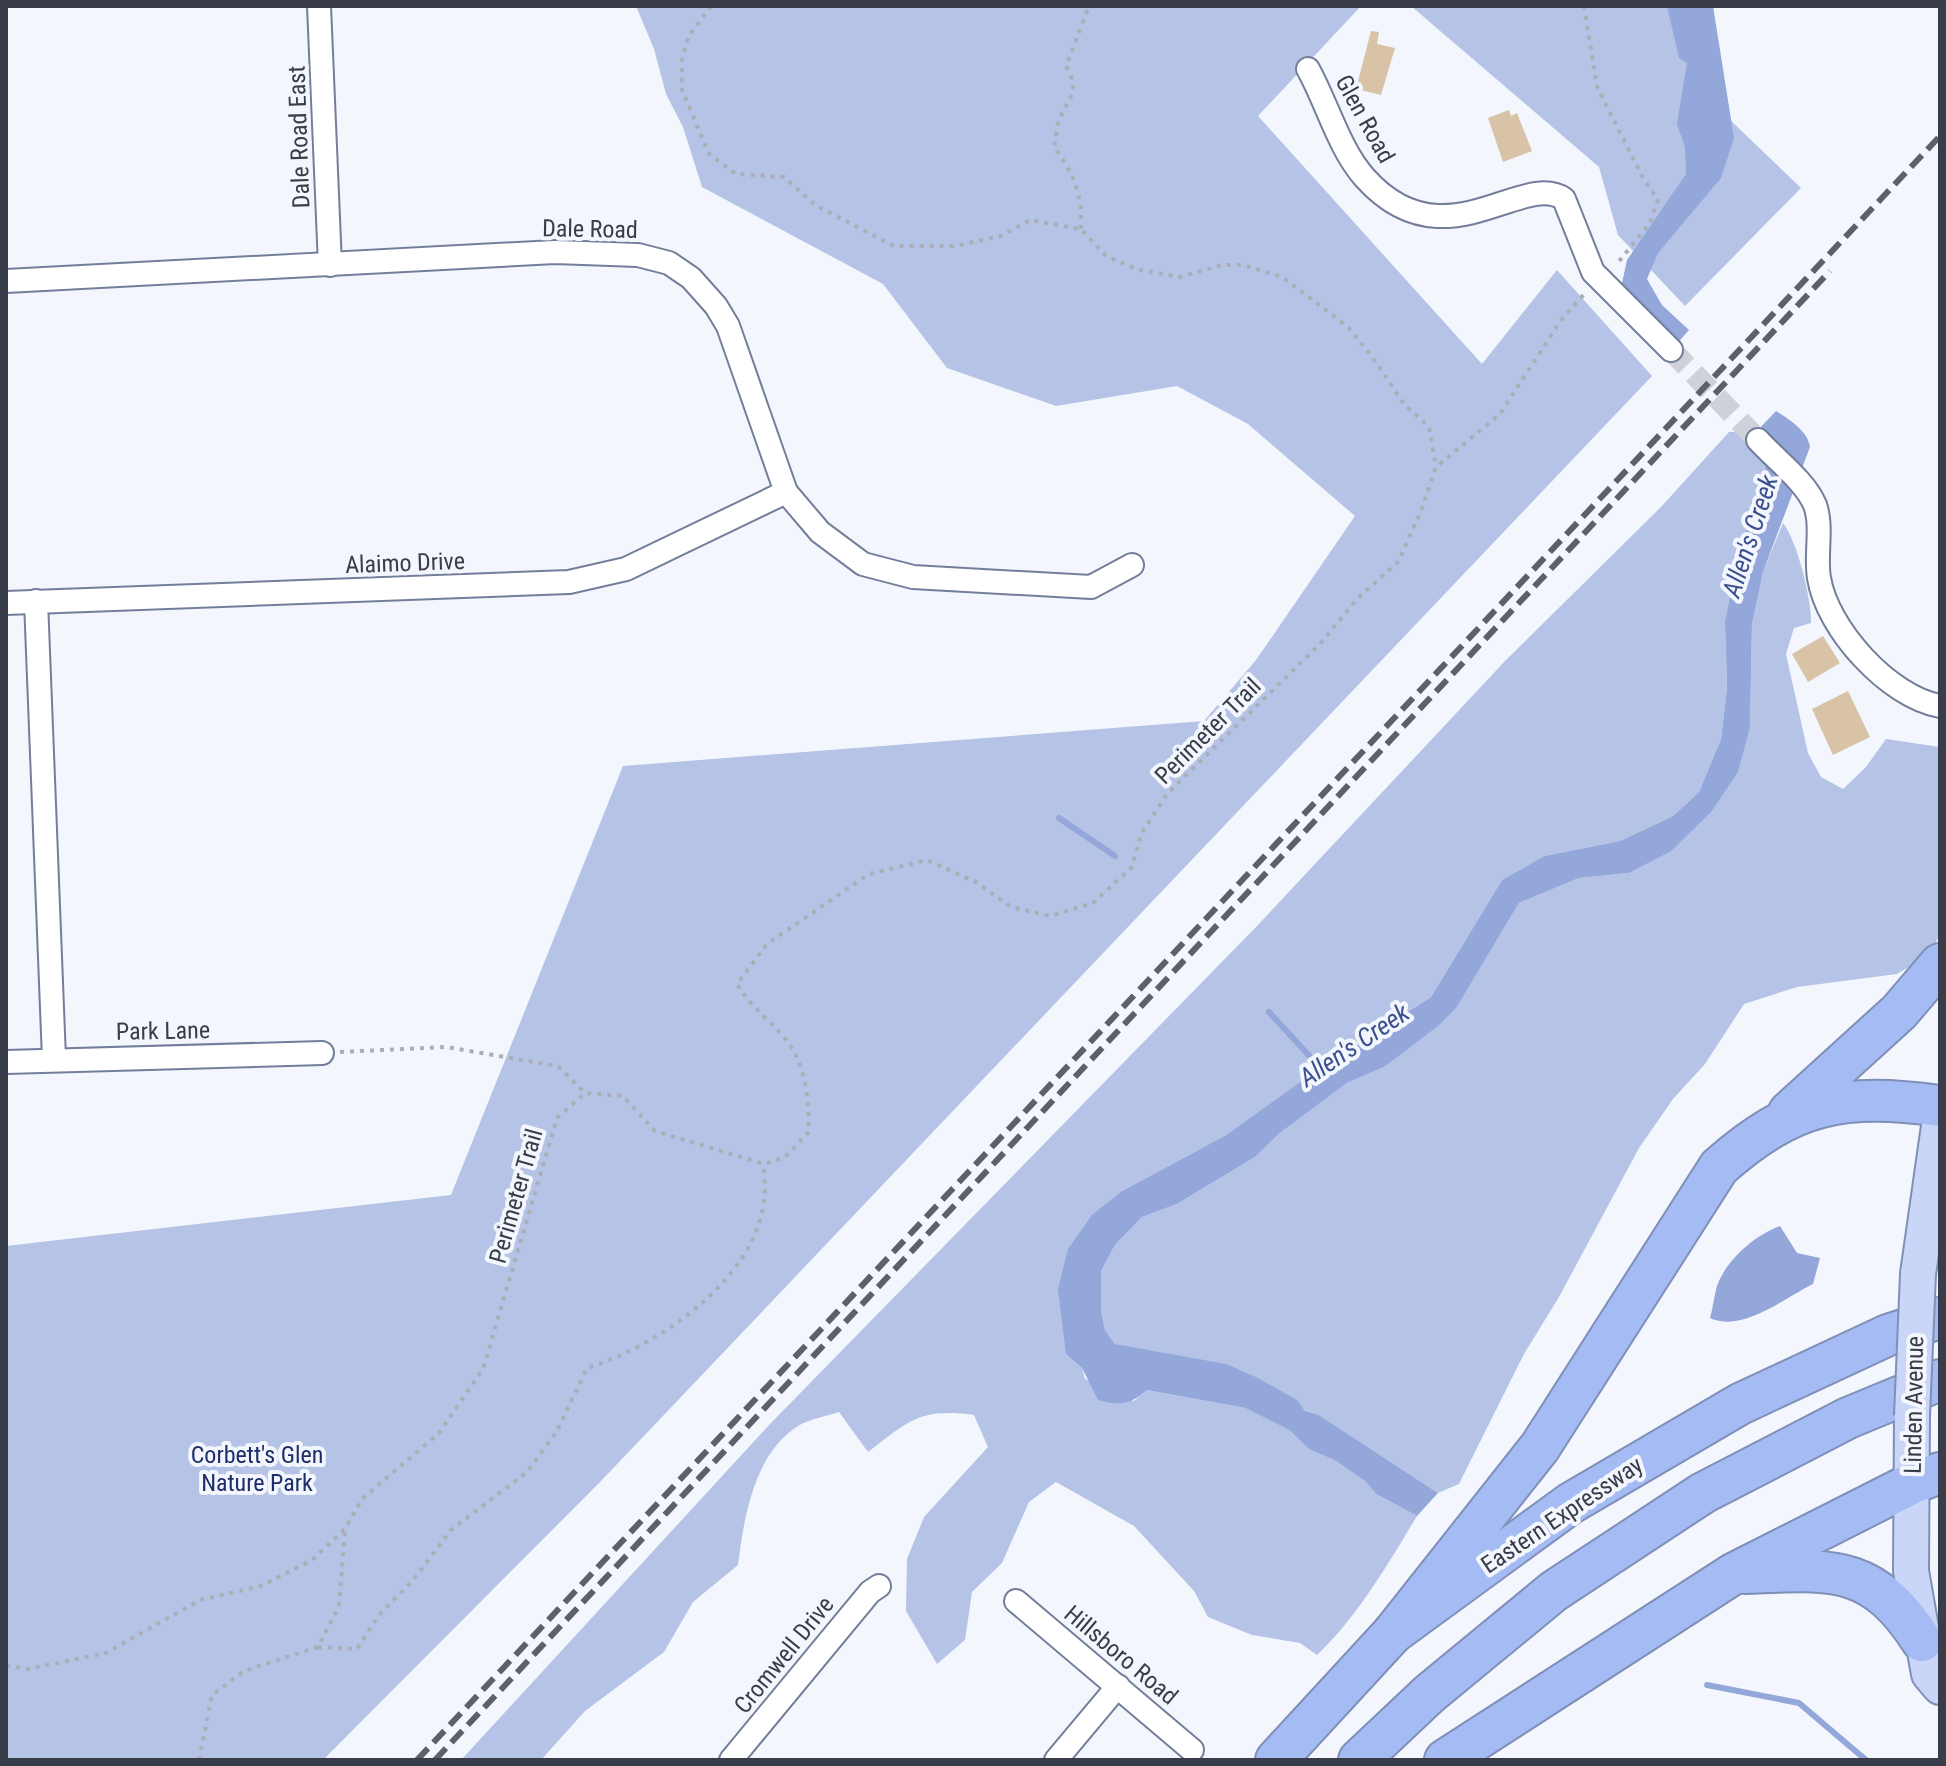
<svg xmlns="http://www.w3.org/2000/svg" width="1946" height="1766" viewBox="0 0 1946 1766" font-family="'Roboto Condensed',sans-serif">
  <rect width="100%" height="100%" fill="#f3f6fc"/>
  <g fill="#b5c3e6">
    <path d="M636,6h725l-103,110 224,248 75,-94 95,106 -1051,1105 -278,279h-317v-514l445,-51 172,-429 581,-45 52,-61 99,-144 -107,-92 -71,-38 -121,20 -109,-38 -64,-84 -181,-97 -19,-60 -17,-33 -12,-45z"/>
    <path d="M1411,6h288l29,112 73,70 -116,118 -67,-71 -19,-68z"/>
    <path d="M1757,431l16,16 -35,109 -13,65 2,67 -6,51 -22,53 -26,24 -53,25 -76,15 -42,24 -71,117 -124,80 -81,58 -104,56 -56,163 16,14 3,11 49,22 13,-11 98,18 44,22 20,19 27,12 29,20 11,13 41,22c-29,48 -59,100 -100,139l-17,-12 -48,-8 -44,-18 -14,-26 -60,-65 -78,-44 -27,20 -27,61 -30,29 -7,48 -28,24 -31,-53 1,-52 17,-42 64,-70 -14,-32c-54,-7 -64,5 -106,37l-29,-40c-12,4 -30,7 -41,14 -44,28 -54,91 -60,139l-45,37 -29,50 -79,59 -44,49h-80l309,-336 487,-498 249,-266 155,-153 68,-75z"/>
    <path d="M1783,523c14,17 29,78 28,100l-17,5 -8,26 22,99 13,24 22,12 23,-22 20,-28 54,8v186l-9,21 -34,20 -100,13 -53,17 -39,60 -32,35 -34,49 -80,149 -35,57 -65,130 -21,9 -119,-78 -169,-62 -35,-9 -10,-14 -4,-19v-40l14,-26 27,-28 35,-13 78,-47 25,-24 67,-50 37,-16 73,-60 62,-104 60,-25 50,-5 41,-21 80,-125 2,-102 11,-53z"/>
  </g>
  <g fill="#94a7da">
    <path d="M1667,6h46l21,132 -13,40 -63,75 -11,26 15,26 27,25 -15,17 -47,-49 -5,-15 5,-23 59,-86 -1,-27 -8,-23 10,-61 -8,-5z"/>
    <path d="M1776,411c13,8 32,20 34,36l-47,125 -11,53 -2,102 -12,45 -27,40 -41,40 -41,21 -50,5 -60,25 -62,104 -19,19 -54,41 -37,16 -67,50 -25,24 -78,47 -35,13 -27,28 -14,26v40l4,19 10,14 111,20 32,14 39,22 7,10 15,5 119,78 -21,23 -41,-22 -11,-13 -29,-20 -27,-12 -20,-19 -44,-22 -98,-18c-17,15 -28,16 -49,10l-16,-32 -16,-14 -8,-65 10,-40 24,-34 30,-24 104,-56 81,-58 124,-80 71,-117 42,-24 76,-15 53,-25 26,-24 22,-53 6,-51 -2,-67 13,-65 34,-109 -15,-16z"/>
    <path d="M1780,1226l17,27 23,5 -7,26c-29,14 -70,49 -103,34 3,-10 4,-22 7,-32 9,-26 38,-51 63,-60z"/>
  </g>
  <g fill="none" stroke-linecap="round" stroke-linejoin="round">
    <g stroke="#94a7da" stroke-width="6">
      <path d="M1059,818l56,38"/>
      <path d="M1269,1012l57,62"/>
      <path d="M1707,1685l92,18 67,57"/>
    </g>
  </g>
  <g fill="#d8c3a6">
    <path d="M1371,31l8,1 -2,12 18,4 -14,47 -25,-6z"/>
    <path d="M1509,110l2,6 6,-3 15,38 -29,11 -15,-44z"/>
    <path d="M1823,636l17,27 -32,19 -16,-28z"/>
    <path d="M1848,691l22,46 -37,18 -21,-46z"/>
  </g>
  <g fill="none" stroke-linecap="round" stroke-linejoin="round">
    <path stroke="#ced1d8" stroke-width="22" stroke-dasharray="22 11" stroke-linecap="butt" d="M1671,350l87,90"/>
    <defs>
      <g id="street">
        <path d="M319,6l11,259"/>
        <path d="M1308,69c19,34 31,80 57,109 79,88 157,-8 199,21l29,73 78,78"/>
        <path d="M6,281l549,-29 83,3 31,8 22,15 25,28 12,20 58,166 34,40 43,32 50,13 178,10 41,-22"/>
        <path d="M1758,440c17,19 47,41 57,65 8,22 0,50 4,73 8,51 70,119 121,128"/>
        <path d="M36,601l18,458"/>
        <path d="M6,603l563,-21 57,-13 160,-77"/>
        <path d="M6,1062l316,-9"/>
        <path d="M1016,1601l176,149"/>
        <path d="M731,1760l139,-168 9,-6"/>
        <path d="M1056,1760l62,-74"/>
      </g>
      <g id="primary">
        <path d="M1918,1274l22,-155"/>
        <path d="M1912,1416l-1,155 18,103 11,13"/>
      </g>
      <g id="highway">
        <path d="M1789,1112l110,-100 41,-48"/>
        <path d="M1745,1573c86,-3 126,-11 177,68"/>
        <path d="M1393,1633l147,-186 179,-280c75,-66 125,-74 221,-61"/>
        <path d="M1276,1760l117,-127 178,-130 169,-99 148,-69 52,-17"/>
        <path d="M1359,1760l70,-66 125,-103 149,-98 145,-75 92,-38"/>
        <path d="M1445,1760l288,-186 180,-91 27,-10"/>
      </g>
    </defs>
    <use href="#street" stroke="#737e9b" stroke-width="26"/>
    <use href="#primary" stroke="#7f8fb8" stroke-width="38"/>
    <use href="#highway" stroke="#7f8fb8" stroke-width="44"/>
    <g stroke="#aaaeb6" stroke-width="4" stroke-dasharray="4 6" stroke-linecap="butt">
      <path d="M711,6l-23,31 -6,23v30l27,64 27,20 48,3 31,28 79,41h61l46,-10 29,-16 51,9 25,27 33,14 41,7 42,-12h21l39,12 66,50 25,31 31,46 25,23 7,40"/>
      <path d="M1584,6l13,81 46,91 15,22 -8,23 -34,42"/>
      <path d="M1081,229c2,-33 -7,-55 -27,-82 2,-8 2,-19 5,-27 9,-22 22,-28 7,-54l23,-60"/>
      <path d="M340,1052l106,-5 112,19 27,27"/>
      <path d="M318,1647l39,2 22,-34 35,-36 37,-49 76,-58 30,-41 30,-63c70,-21 167,-88 177,-166 2,-12 0,-26 0,-38"/>
      <path d="M6,1666l22,3 78,-16 94,-53 61,-14 51,-26 33,-31 17,-30 77,-66 44,-64 74,-251 28,-25 38,3 32,35 109,33 20,-6 25,-26c-1,-34 -2,-68 -26,-96 -16,-18 -33,-30 -46,-52l30,-40 102,-70 58,-14 49,22 35,25 39,9 43,-13 39,-36 9,-33 26,-40 153,-150 37,-45 41,-37 23,-51 15,-44 64,-53 61,-94 25,-28"/>
      <path d="M199,1760l13,-65 32,-24 74,-24 21,-41 6,-75"/>
    </g>
    <use href="#street" stroke="#fff" stroke-width="22"/>
    <use href="#primary" stroke="#c9d6f8" stroke-width="34"/>
    <use href="#highway" stroke="#a5bbf4" stroke-width="40"/>
    <g stroke="#5b606b" stroke-width="6" stroke-dasharray="16 8" stroke-linecap="butt">
      <path d="M417,1760l1523,-1624"/>
      <path d="M435,1760l1395,-1489"/>
    </g>
    <defs>
      <path id="primary-bridge" d="M1912,1416l6,-142"/>
    </defs>
    <use href="#primary-bridge" stroke="#7f8fb8" stroke-width="38" stroke-linecap="butt"/>
    <use href="#primary-bridge" stroke="#c9d6f8" stroke-width="34"/>
  </g>
  <g text-anchor="middle" stroke-width="8" stroke-linejoin="round" paint-order="stroke">
    <g font-size="24" fill="#383d49" stroke="#f3f6fc">
      <text transform="translate(1365 119) rotate(61)" y="8">Glen Road</text>
      <text transform="translate(299 137) rotate(-92)" y="8">Dale Road East</text>
      <text transform="translate(590 229) rotate(1)" y="8">Dale Road</text>
      <text transform="translate(405 563) rotate(-2)" y="8">Alaimo Drive</text>
      <text transform="translate(1208 731) rotate(-45)" y="8">Perimeter Trail</text>
      <text transform="translate(163 1031) rotate(-1)" y="8">Park Lane</text>
      <text transform="translate(516 1196) rotate(-74)" y="8">Perimeter Trail</text>
      <text transform="translate(1914 1405) rotate(-89)" y="8">Linden Avenue</text>
      <text transform="translate(1562 1515) rotate(-34)" y="8">Eastern Expressway</text>
      <text transform="translate(784 1655) rotate(-51)" y="8">Cromwell Drive</text>
      <text transform="translate(1121 1655) rotate(40)" y="8">Hillsboro Road</text>
    </g>
    <g font-size="24" fill="#1d2d6a" stroke="#f3f6fc">
      <text x="257" y="1463">Corbett's Glen<tspan x="257" dy="28">Nature Park</tspan></text>
    </g>
    <g font-size="26" font-style="italic" fill="#3c5090" stroke="#f3f6fc">
      <text transform="translate(1750 536) rotate(-72)" y="9">Allen's Creek</text>
      <text transform="translate(1354 1045) rotate(-34)" y="9">Allen's Creek</text>
    </g>
  </g>
  <rect width="1946" height="1766" fill="none" stroke="#383d49" stroke-width="16"/>
</svg>
